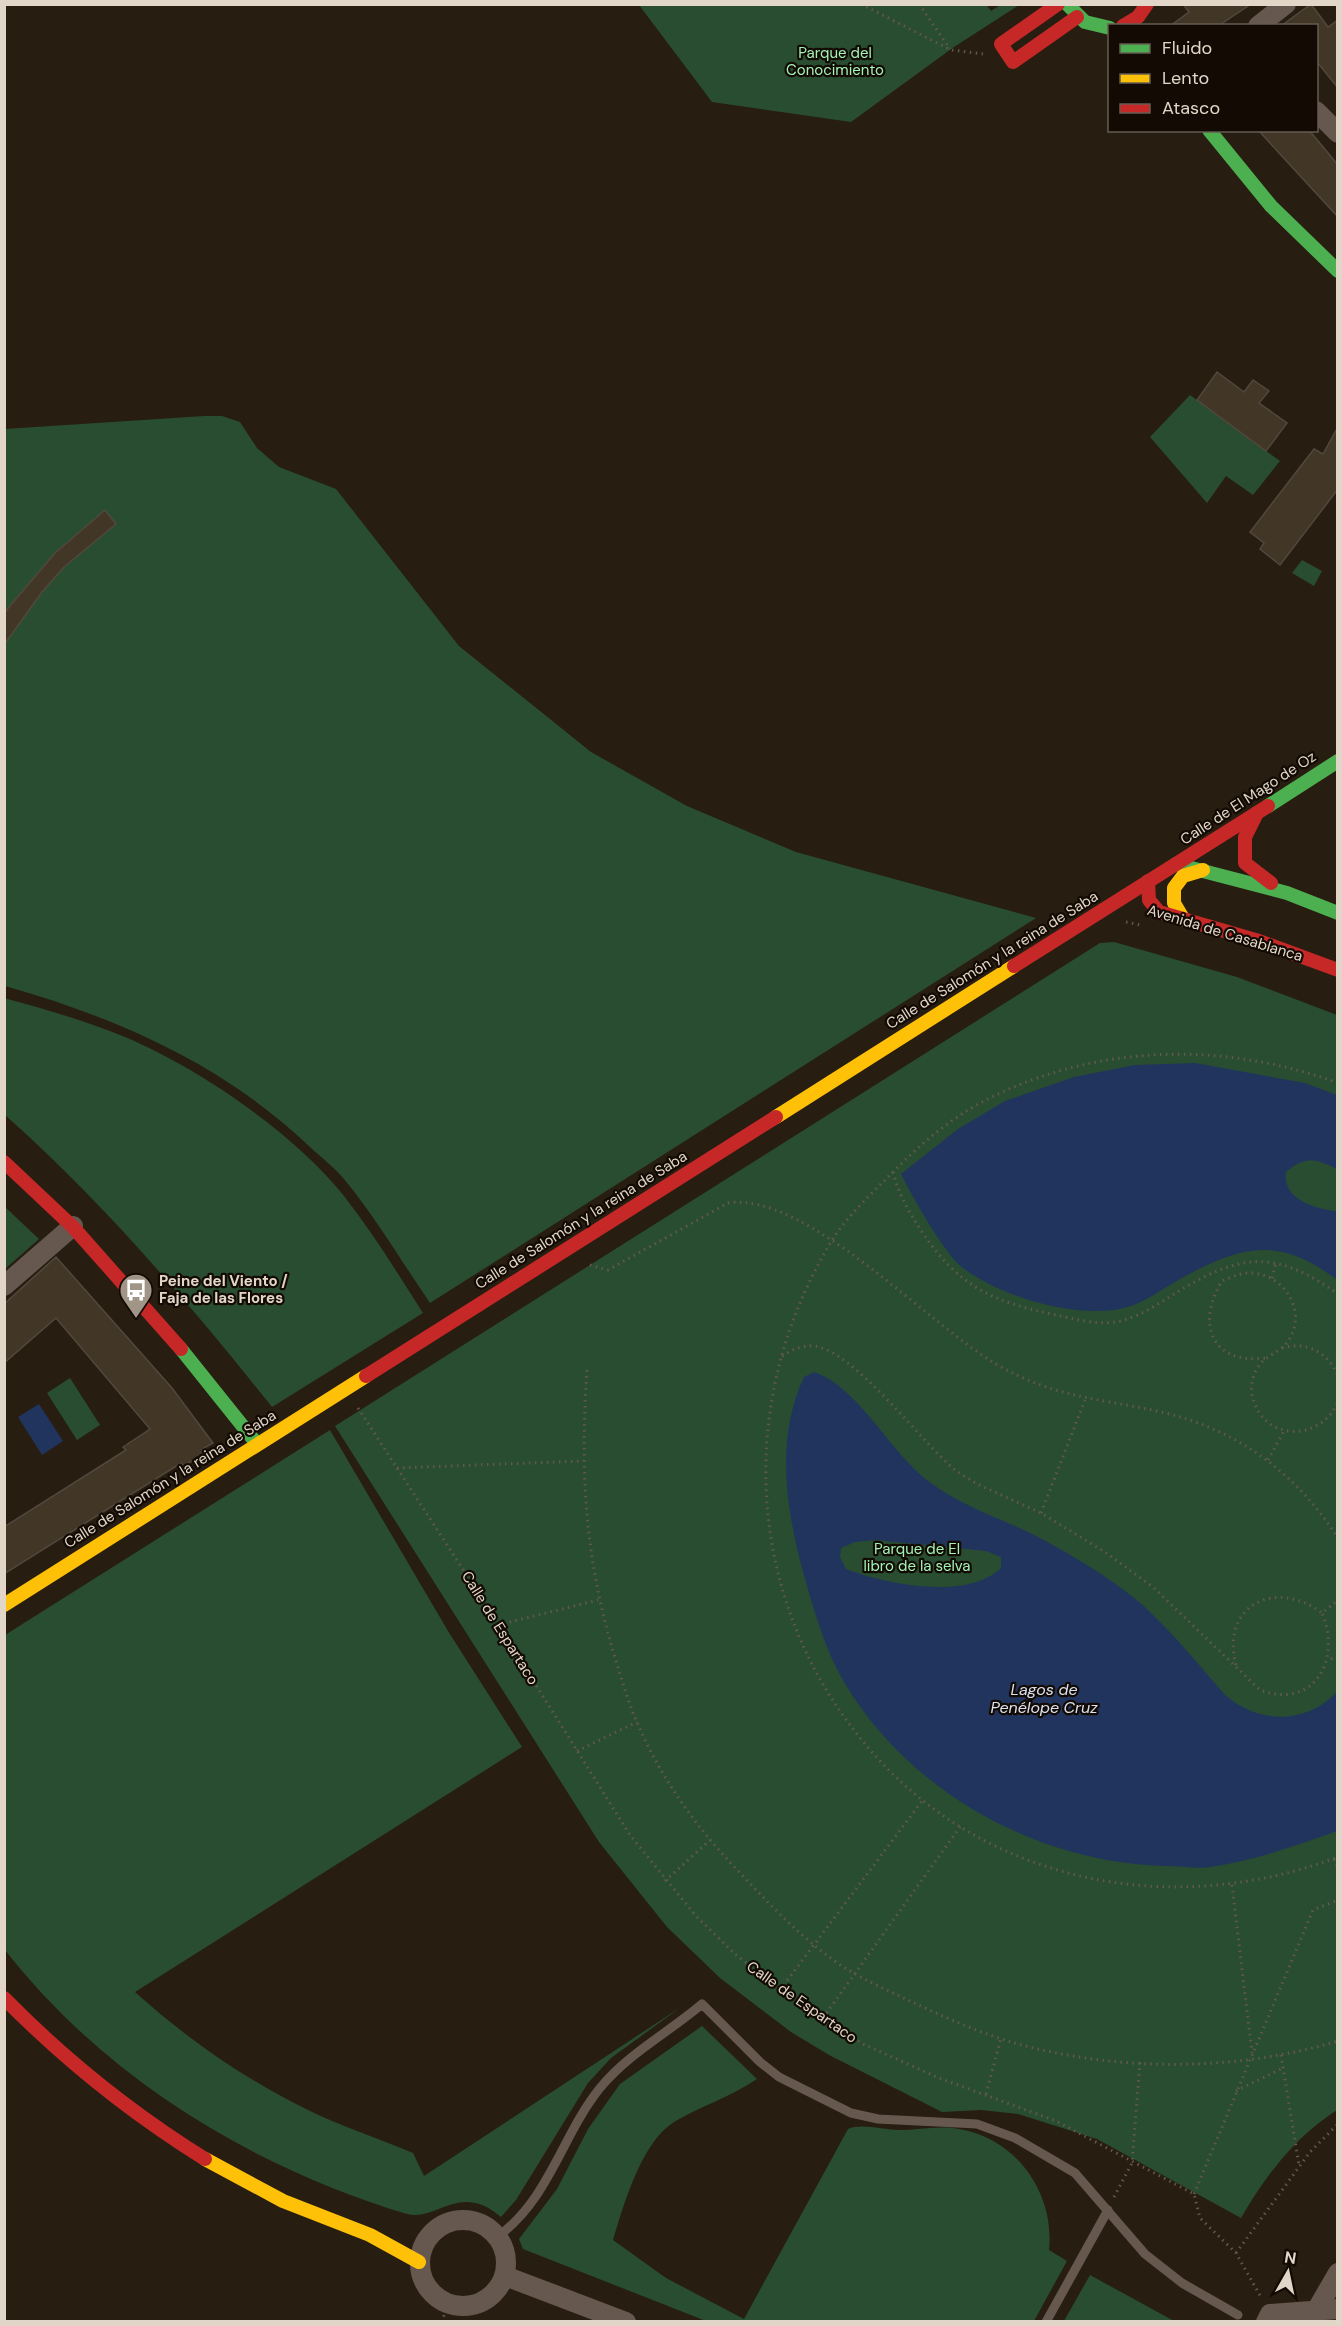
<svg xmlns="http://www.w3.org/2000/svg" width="1342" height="2326" viewBox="0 0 1342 2326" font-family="'DM Sans',sans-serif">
  <rect width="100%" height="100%" fill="#271d11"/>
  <g fill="#294d30">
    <path d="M986,4l5,7 9,-6h19l-65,42 -103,75 -139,-20 -73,-97z"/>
    <path d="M1190,395l90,66 -27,34 -27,-19 -19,27 -57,-66z"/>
    <path d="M204,416h18l18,6 17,26 22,19 57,22 123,157 132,106 96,54 109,46 240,66 -606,385c-28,-41 -54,-85 -86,-124 -9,-11 -22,-21 -33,-31 -86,-83 -193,-130 -306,-162v-557z"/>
    <path d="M1302,560l20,11 -8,15 -22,-13z"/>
    <path d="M1114,942l123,35 100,38v1095c-42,27 -71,65 -96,108l-144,-79 -79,-25 -37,-4 -39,2 -113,-57 -38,-23 -71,-54 -53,-51 -68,-85 -264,-416 765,-483z"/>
    <path d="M4,998c41,11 82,23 121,39 74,31 169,96 219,159 29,37 54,78 79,117l-151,94c-83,-104 -168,-204 -267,-292z"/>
    <path d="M5,1207l34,32 -34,30z"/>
    <path d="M70,1378l30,47 -23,15 -30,-47z"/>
    <path d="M330,1430l118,201 74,116 -387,245c51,46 108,86 171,117 34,17 72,29 107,44l11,23 257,-169 -70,51 -23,25 -72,117 -15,17c-41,-36 -65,5 -94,-3 -155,-47 -301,-135 -402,-264v-315z"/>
    <path d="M702,2026l55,53c-26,18 -56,27 -83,43 -33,21 -50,82 -61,118l53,38 78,41 104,-190c14,-6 35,1 51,1 20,0 40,-5 60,-1 57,9 96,64 90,121l18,11 -33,60h-328l-183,-72 -4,-10 38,-50 31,-60 32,-45z"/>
    <path d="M1090,2275l84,46h-110z"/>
  </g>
  <g fill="#21345d" fill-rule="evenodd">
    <path d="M1195,1063l110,20 32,12v74c-22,-10 -30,-14 -51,3 -4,27 29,37 51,39v69c-60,-47 -101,-33 -162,2 -14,8 -29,19 -44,24 -47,16 -128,-8 -168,-38 -18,-13 -51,-72 -62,-94l57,-45 47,-28 69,-24 61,-12z"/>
    <path d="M814,1372c43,14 77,81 114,109 34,26 73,37 110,56 34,18 83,47 110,73 28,27 52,56 77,85 34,29 80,30 112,-3v139c-41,15 -82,29 -126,36 -14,2 -31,-1 -45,-1 -128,-3 -256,-73 -322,-184 -20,-34 -30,-72 -41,-110 -17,-64 -28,-132 1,-195zM876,1540l110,11 15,6v11c-34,33 -116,16 -155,1l-6,-12 1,-9 14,-6z"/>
    <path d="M39,1404l24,37 -21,14 -24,-38z"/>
  </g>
  <g fill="#423626" stroke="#51483e" stroke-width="1.5">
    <path d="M1183,4h68l-33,22h-48l19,-14z"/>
    <path d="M1311,4l17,23 10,-7v68l-21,-26v-36h-36z"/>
    <path d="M1258,130h51l29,35v52z"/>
    <path d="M1217,372l27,20 9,-12 16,11 -10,12 28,20 -21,28 -69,-51z"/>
    <path d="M1338,427v62l-58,76 -20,-16 4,-6 -14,-11 64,-83 9,5z"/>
    <path d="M105,510l11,14 -52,43 -22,25 -38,53v-31l5,-7 46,-54z"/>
    <path d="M56,1257l116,131 41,55 -9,5 2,4 -22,14 -3,-3 -177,111v-47l122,-77 -3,-3 27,-18 -94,-111 -52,45v-59z"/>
  </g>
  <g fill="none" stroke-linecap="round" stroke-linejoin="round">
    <g stroke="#63584f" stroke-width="3" stroke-dasharray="1.5 4.5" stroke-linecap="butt">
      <path d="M861,4l90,46 32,4"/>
      <path d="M919,4l31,45"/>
      <path d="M1126,922l14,3"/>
      <path d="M1338,1083c-118,-43 -246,-39 -358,20 -36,20 -67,48 -95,77 -19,19 -40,39 -54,62 -80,132 -88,293 -15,430 42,76 101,136 179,174 108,52 231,53 343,11"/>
      <path d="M893,1172c6,23 16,40 29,60 37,55 71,70 134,83 18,4 41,10 59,7 25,-4 47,-21 69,-34 61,-36 95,-36 154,6"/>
      <path d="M590,1265l18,5 120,-67c77,-12 201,122 268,161 58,34 103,34 165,48 76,17 135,61 177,126"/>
      <path d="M1272,1278l4,-15"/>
      <path d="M1282,1348c25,-7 46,4 56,28"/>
      <path d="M782,1356c10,-6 19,-11 31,-10 40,3 108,96 142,124l22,14 64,29 64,39 48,35 107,103c53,20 82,-29 62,-77l16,-13"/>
      <path d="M1265,1358c-54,7 -69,-35 -43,-77 10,-4 20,-9 31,-8 34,3 56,42 33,71 -8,9 -21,12 -28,23 -6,9 -8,21 -5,31 11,45 70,43 85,3"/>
      <path d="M587,1370c-7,105 -2,190 29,291 7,23 14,47 24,68 25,56 61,104 103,147 29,31 58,61 93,86 23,16 49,27 74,39 36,17 74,34 112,44 102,27 215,26 316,-4"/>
      <path d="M358,1408l117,180 155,247 66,81 39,38 45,36 83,54 76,34 117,43 138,73 6,24 36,35 26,46"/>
      <path d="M1268,1460l16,-29"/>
      <path d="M397,1468l186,-7"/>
      <path d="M1041,1513l44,-113"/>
      <path d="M498,1625l100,-25"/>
      <path d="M1331,1659l7,-3"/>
      <path d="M1236,1665c-16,-60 40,-87 86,-52"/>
      <path d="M577,1751l60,-29"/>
      <path d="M1334,1859l4,9"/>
      <path d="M665,1881l45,-41"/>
      <path d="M1232,1885l20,168"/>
      <path d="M780,1990l142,-189"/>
      <path d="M823,2018l137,-191"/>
      <path d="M1281,2055l18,110"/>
      <path d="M1236,2091l47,-23"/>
      <path d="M986,2094l15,-56"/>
      <path d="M1194,2194l119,-284 25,-10"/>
      <path d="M1114,2197l18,-34 8,-101"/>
      <path d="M1236,2253l74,-101 28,-28"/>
      <path d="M441,2322l8,-17"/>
    </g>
    <g stroke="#66584e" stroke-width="9">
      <path d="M497,2237c52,-37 65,-102 103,-149 29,-35 68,-55 102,-84l58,58 19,15 72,36 27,6 99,5 38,14 60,35 70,81 37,29 56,32"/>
      <path d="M1046,2322l62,-112"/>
    </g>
    <g stroke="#66584e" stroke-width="20">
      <path d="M1258,26l28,-22"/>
      <path d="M1316,111l22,22"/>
      <path d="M4,1286l69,-60"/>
      <circle cx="463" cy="2263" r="43"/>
      <path d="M505,2276l121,46"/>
      <path d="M1316,2311l22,-38"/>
      <path d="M1266,2322l4,-8 68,-5"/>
    </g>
    <g stroke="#4caf50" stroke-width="14">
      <path d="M1067,4l18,18 25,6"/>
      <path d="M1209,130l62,76 67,65"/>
      <path d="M1268,806l70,-45"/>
      <path d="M1176,864l111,29 51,20"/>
      <path d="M181,1349l76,95"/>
    </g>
    <g stroke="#ffc107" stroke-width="14">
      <path d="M1184,920l-10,-17v-15l9,-12 20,-6"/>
      <path d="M776,1117l238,-151"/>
      <path d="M4,1605l362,-229"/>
      <path d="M205,2159l78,42 87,34 49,27"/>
    </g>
    <g stroke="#c62828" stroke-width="14">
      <path d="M1058,4l-57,40 12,18 64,-45"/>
      <path d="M1123,26l15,-9 9,-13"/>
      <path d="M1257,813l-12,24v26l26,20"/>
      <path d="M1148,881l1,19 10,12 100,29 79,29"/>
      <path d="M1014,966l254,-160"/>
      <path d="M4,1162l69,65 108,122"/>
      <path d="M366,1376l410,-259"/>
      <path d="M4,1998c61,62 127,115 201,161"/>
    </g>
  </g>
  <defs>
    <symbol id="bus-pin" viewBox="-11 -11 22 30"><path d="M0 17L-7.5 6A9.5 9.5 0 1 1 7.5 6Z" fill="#a19588" stroke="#120a03"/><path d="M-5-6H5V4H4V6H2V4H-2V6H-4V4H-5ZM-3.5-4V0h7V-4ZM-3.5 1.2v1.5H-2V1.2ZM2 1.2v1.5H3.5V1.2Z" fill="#fff"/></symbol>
  </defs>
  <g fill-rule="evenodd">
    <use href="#bus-pin" x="117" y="1271" width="38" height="52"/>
  </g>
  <g text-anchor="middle" stroke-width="4.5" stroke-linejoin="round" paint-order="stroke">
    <g font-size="15" fill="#a2f3b6" stroke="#120a03">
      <text x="835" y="58">Parque del<tspan x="835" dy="17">Conocimiento</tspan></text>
      <text x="917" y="1554">Parque de El<tspan x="917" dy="17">libro de la selva</tspan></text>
    </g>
    <g font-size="15" fill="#e2d6c8" stroke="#120a03">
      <text transform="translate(1248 798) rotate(-33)" y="5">Calle de El Mago de Oz</text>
      <text transform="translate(1225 933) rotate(17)" y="5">Avenida de Casablanca</text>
      <text transform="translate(992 960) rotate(-32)" y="5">Calle de Salomón y la reina de Saba</text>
      <text transform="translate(581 1220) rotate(-32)" y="5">Calle de Salomón y la reina de Saba</text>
      <text transform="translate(170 1479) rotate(-32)" y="5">Calle de Salomón y la reina de Saba</text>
      <text transform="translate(500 1628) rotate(58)" y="5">Calle de Espartaco</text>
      <text transform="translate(802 2002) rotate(35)" y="5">Calle de Espartaco</text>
    </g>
    <g font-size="15" font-weight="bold" fill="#e2d6c8" stroke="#120a03" text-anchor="start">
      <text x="159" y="1286">Peine del Viento /<tspan x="159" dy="17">Faja de las Flores</tspan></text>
    </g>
    <g font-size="16" font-style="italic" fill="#d9e1f0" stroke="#120a03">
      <text x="1044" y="1695">Lagos de<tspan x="1044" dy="18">Penélope Cruz</tspan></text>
    </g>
  </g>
  <rect width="1342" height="2326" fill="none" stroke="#e2d6c8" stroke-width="12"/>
  <rect x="1108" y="24" width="210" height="108" fill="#120a03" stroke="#655c52" stroke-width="1.5"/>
  <rect x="1120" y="44" width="30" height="9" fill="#4caf50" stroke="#655c52" stroke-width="1.5"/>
  <text x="1162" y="54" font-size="18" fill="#e2d6c8">Fluido</text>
  <rect x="1120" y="74" width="30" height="9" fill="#ffc107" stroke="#655c52" stroke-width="1.5"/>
  <text x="1162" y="84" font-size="18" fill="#e2d6c8">Lento</text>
  <rect x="1120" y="104" width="30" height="9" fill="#c62828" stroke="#655c52" stroke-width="1.5"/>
  <text x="1162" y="114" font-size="18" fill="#e2d6c8">Atasco</text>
  <g transform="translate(1288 2272) rotate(9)" stroke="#120a03" stroke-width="4.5" paint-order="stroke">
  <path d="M0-4.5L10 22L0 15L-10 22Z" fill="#e2d6c8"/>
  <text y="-9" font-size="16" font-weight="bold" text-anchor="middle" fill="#e2d6c8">N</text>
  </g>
</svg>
